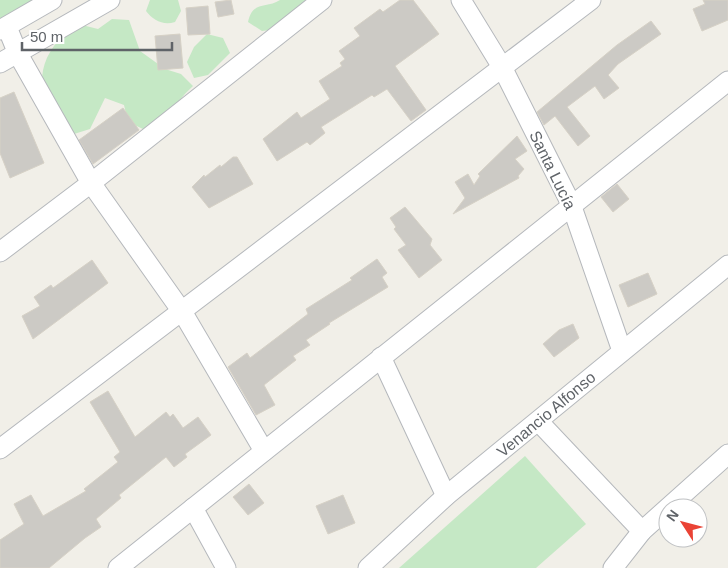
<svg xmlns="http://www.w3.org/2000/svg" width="728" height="568" viewBox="0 0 728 568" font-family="Helvetica,sans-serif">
  <rect width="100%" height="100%" fill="#f1efe8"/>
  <g fill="#c5e8c5">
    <path d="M0,0h34l-34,27z"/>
    <path d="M150,0h28l3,11 -6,11c-12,4 -22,-2 -29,-11z"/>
    <path d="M280,0h42l-52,30 -8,1 -14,-9c5,-22 18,-13 32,-22z"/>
    <path d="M112,19l17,1 11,31 25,18 16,5 12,12c-22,20 -18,31 -50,43l-15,-7 -4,-17 -19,-7 -15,31 -16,5c-31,-20 -43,-57 -20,-88 7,-10 19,-15 28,-21l16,4z"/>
    <path d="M207,34l16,4 7,15 -22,22 -14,3 -7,-16 7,-15z"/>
    <path d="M525,456l61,68 -50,44h-137z"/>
  </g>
  <g fill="#cccac5" stroke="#d6d1c6">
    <path d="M231,0l3,14 -16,3 -3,-15z"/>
    <path d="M400,0h13l26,34 -44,32 31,44 -15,11 -24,-32 -13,8 -2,-2 -51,32 4,6 -15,12 -3,-3 -30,19 -14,-22 34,-27 4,6 29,-19 -11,-18 23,-15 -2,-3 5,-4 -6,-8 21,-15 -6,-8 26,-19 3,3z"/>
    <path d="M703,0h25v20l-26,11 -9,-22 12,-5z"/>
    <path d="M208,6l2,28 -22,1 -2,-27z"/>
    <path d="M651,21l10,13 -43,30 -10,11 11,13 -15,11 -9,-13 -28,21 23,29 -12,10 -23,-30 -11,9 -7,-13 80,-67z"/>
    <path d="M180,34l3,34 -25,2 -3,-34z"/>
    <path d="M14,92l30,71 -34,15 -10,-25v-55z"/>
    <path d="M123,108l16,22 -46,34 -14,-24z"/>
    <path d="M517,136l10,15 -12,8 9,10 -6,7 1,2 -66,36 12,-16 -10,-16 13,-8 6,11 6,-9 -2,-2z"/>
    <path d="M233,157h4l16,27 -44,24 -17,-21 12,-12 1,2 15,-12 1,2z"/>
    <path d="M617,184l12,15 -16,13 -12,-15z"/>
    <path d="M405,207l27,32 -2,6 12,15 -23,18 -21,-28 8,-5 -12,-16 2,-2 -6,-9z"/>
    <path d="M377,259l10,14 -5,4 6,10 -59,36 1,1 -24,16 4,5 -17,11 3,4 -32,25 11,20 -19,10 -28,-48 19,-14 3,5 58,-44 -2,-5 46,-29 -2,-2z"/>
    <path d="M92,260l16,23 -75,56 -11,-23 18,-10 -6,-9 17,-12 2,3z"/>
    <path d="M648,273l9,21 -29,13 -9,-22z"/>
    <path d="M573,324l6,14 -25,19 -11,-13 16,-14z"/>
    <path d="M108,391l27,46 31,-25 4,5 3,-3 10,14 15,-11 13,18 -26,19 2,3 -13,10 -8,-10 -47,38 2,3 -25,21 5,8 -16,11 -36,30h-49v-28l24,-16 -10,-20 17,-9 12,21 43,-25 -2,-2 34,-27 -4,-5 6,-5 -30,-50z"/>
    <path d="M249,484l15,19 -16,12 -15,-18z"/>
    <path d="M343,495l12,28 -27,11 -12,-28z"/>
  </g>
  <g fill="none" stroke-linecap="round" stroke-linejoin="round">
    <defs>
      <g id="street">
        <path d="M461,0l41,67 69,137 51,147"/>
        <path d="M7,27l11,27 73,129 92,130 81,138"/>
        <path d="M0,30l52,-30"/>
        <path d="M0,63l110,-63"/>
        <path d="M0,252l91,-69 231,-183"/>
        <path d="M381,357l65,139"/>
        <path d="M539,422l103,109"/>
        <path d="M0,449l591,-449"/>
        <path d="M193,508l33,60"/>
        <path d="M118,568l610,-487"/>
        <path d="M368,568l78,-72 282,-231"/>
        <path d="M613,568l29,-37 86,-77"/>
      </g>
    </defs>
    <use href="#street" stroke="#b5b8bc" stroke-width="21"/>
    <use href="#street" stroke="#fff" stroke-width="19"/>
  </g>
  <g text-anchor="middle" stroke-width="4.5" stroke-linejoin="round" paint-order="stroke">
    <g font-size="16" fill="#5f6368" stroke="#fff">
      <text transform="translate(553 170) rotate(64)" y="6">Santa Lucía</text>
      <text transform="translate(546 414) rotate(-40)" y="6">Venancio Alfonso</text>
    </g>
  </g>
  <g transform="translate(683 523) rotate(306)"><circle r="24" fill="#ffffff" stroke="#bfc1c3"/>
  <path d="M0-4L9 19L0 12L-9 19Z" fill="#ea4335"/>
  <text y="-8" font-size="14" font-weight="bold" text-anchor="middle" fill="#5f6368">N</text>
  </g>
  <path d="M22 42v8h150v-8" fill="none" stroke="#5f6368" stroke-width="2.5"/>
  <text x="30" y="42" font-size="15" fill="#5f6368" stroke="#ffffff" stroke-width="4" paint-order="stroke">50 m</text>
</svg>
